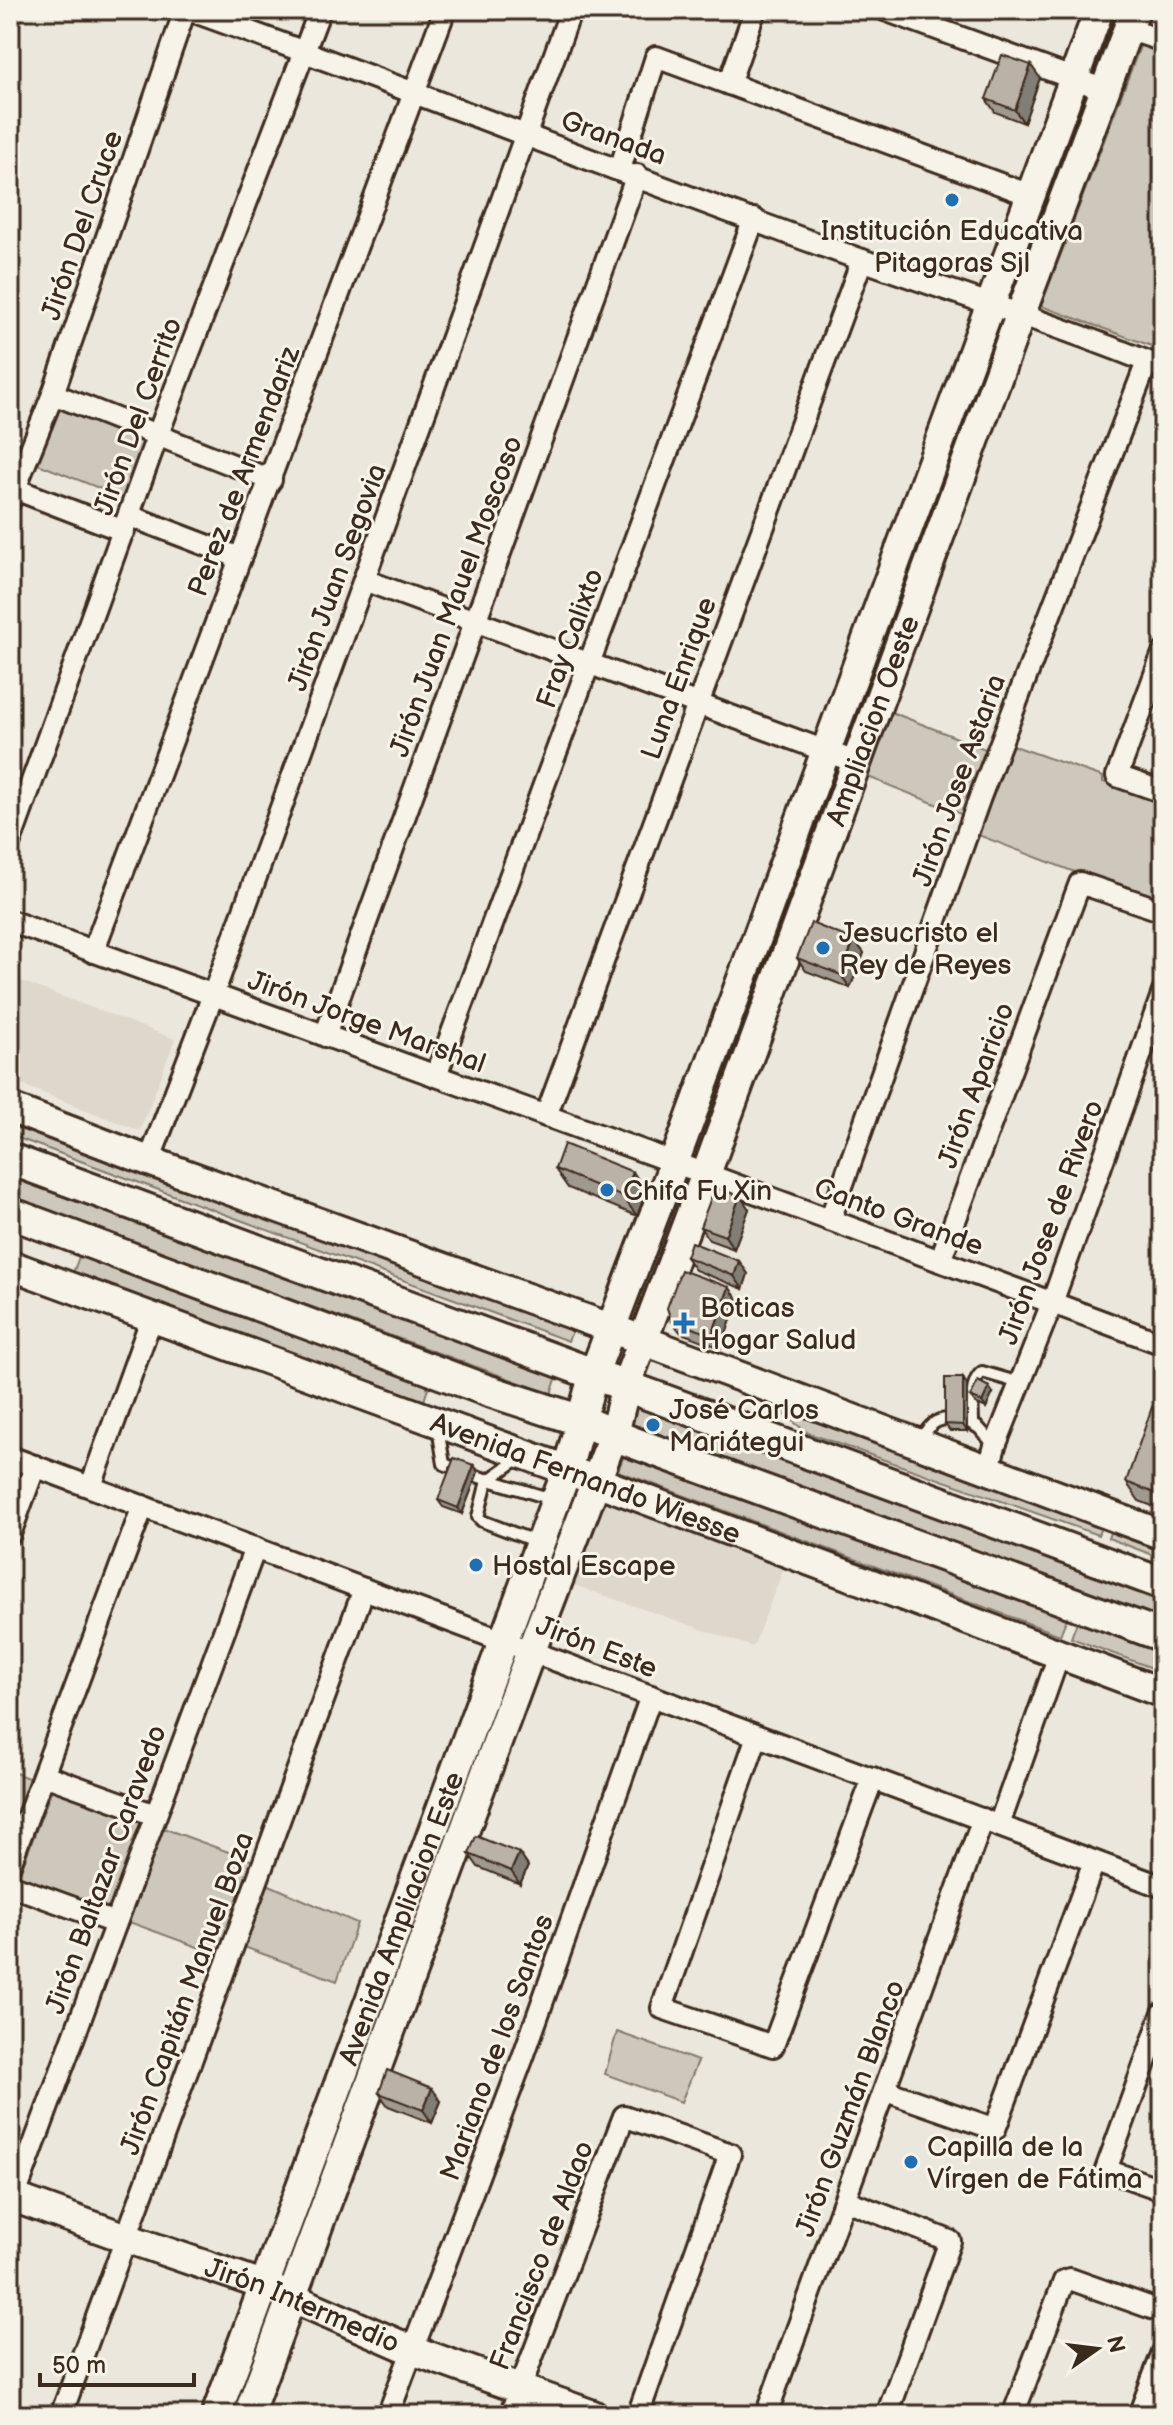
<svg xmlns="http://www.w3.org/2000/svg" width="1173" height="2425" viewBox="0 0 1173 2425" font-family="'Balsamiq Sans',sans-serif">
  <rect width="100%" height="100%" fill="#ece7dc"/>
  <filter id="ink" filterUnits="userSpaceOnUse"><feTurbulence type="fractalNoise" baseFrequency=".0125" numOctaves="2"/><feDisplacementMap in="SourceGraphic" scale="16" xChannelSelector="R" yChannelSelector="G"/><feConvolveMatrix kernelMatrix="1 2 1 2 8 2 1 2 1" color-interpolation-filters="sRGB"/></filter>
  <g filter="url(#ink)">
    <g fill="#ddd7cc">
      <path d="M10,977l165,62 -35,92 -130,-51z"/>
      <path d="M608,1494l179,66 -34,87 -179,-62z"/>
    </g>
    <g fill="#cec8bc" stroke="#84796d" stroke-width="2">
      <path d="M1141,44l22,9v297l-122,-44z"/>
      <path d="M60,409l85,34 -21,55 -86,-34z"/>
      <path d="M891,712l97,38 -25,65 -95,-38z"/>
      <path d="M1006,743l97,34v5l60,20v97l-91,-28 -99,-38z"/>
      <path d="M10,1120l566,202 -8,19 -558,-206z"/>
      <path d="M10,1160l552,202 -11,32 -541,-197z"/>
      <path d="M82,1249l330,121 16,18 -4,13 -351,-128z"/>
      <path d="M629,1390l534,202v34l-542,-203z"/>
      <path d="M786,1404l319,113 -7,18 -290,-102 -26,-20z"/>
      <path d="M627,1447l443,163 -10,25 -442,-164z"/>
      <path d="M1115,1520l48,19v20l-55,-21z"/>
      <path d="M1080,1614l83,32v26l-92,-34z"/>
      <path d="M10,1771l26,10 -26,69z"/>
      <path d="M57,1787l88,35 -35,90 -92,-34 34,-89z"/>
      <path d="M163,1828l93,34 -34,94 -93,-34z"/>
      <path d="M267,1884l90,39 -20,58 -93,-34z"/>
      <path d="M617,2032l81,29 -17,41 -76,-28z"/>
    </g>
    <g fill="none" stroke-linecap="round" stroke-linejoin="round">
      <defs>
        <g id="lane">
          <path d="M967,1421l12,7 16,18"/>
          <path d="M973,1423c0,-16 -4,-41 9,-51l38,11"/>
          <path d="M438,1428l6,36 13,5"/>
          <path d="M918,1442c10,-13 14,-23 31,-23"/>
          <path d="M521,1457l-34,24 -9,36 4,4 55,21"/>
          <path d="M476,1476l79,24"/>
        </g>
        <g id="street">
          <path d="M189,10c225,80 447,170 673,250 100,36 203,67 301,108"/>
          <path d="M885,10l220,80"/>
          <path d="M1128,29l35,12"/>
          <path d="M729,84l26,-74"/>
          <path d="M620,169l36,-112 374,138"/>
          <path d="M53,394l218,86"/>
          <path d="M15,489l109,42"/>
          <path d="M10,501l43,-107 132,-384"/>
          <path d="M130,516l110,42"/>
          <path d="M364,580l491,182"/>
          <path d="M1163,653l-46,123 46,16"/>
          <path d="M10,842l148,-408 162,-424"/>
          <path d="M10,921l696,253 457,170"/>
          <path d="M93,952l352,-942"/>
          <path d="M325,1036l312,-861"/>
          <path d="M436,1076l318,-857"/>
          <path d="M546,1116l316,-856"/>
          <path d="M149,1161l64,-166 358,-985"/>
          <path d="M830,1220l150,-423 167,-435"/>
          <path d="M940,1261l140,-378 83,28"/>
          <path d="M10,1457l1153,430"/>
          <path d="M988,1471l7,-25 57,-143 111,-311"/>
          <path d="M91,1486l61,-169"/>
          <path d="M10,1534l25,-68"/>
          <path d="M757,1736l-95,272 111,38 100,-268"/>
          <path d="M44,1775l111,40"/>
          <path d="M999,1825l60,-170"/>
          <path d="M10,1864l133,-358"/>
          <path d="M10,1885l105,38"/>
          <path d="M1163,2013l-57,157 57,20"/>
          <path d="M886,2091l109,38 99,-267"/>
          <path d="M845,2200l105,41 -63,174"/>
          <path d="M10,2209l245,-661"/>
          <path d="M61,2415l303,-826"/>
          <path d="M388,2415l135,-358 128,-361"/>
          <path d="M510,2415l114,-299 106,38 -92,261"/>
          <path d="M766,2415l217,-596"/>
          <path d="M1013,2415l51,-134 6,-2 93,33"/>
          <path d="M1139,2415l24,-63"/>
        </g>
        <g id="secondary">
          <path d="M10,1108l139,53 461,167 553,207"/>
          <path id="s1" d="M10,1265l557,205 596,223"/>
          <path id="s2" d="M10,2196l116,42 137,47 149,65 181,65"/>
          <path id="s3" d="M216,2415l351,-945 27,-97 80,-210 425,-1153"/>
          <path id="s4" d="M248,2415l283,-764 83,-217 12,-49 80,-211 308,-842 121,-322"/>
        </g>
        <g id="primary">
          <path d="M10,1159l1153,425"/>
          <path d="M10,1213l476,177 96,31 47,20 534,195"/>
        </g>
      </defs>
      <use href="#lane" stroke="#3b2a1e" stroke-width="16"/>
      <use href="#street" stroke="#3b2a1e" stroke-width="26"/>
      <use href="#secondary" stroke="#3b2a1e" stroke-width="34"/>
      <use href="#primary" stroke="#3b2a1e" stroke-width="36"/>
      <use href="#lane" stroke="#f7f3e8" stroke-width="10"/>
      <use href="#street" stroke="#f7f3e8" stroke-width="20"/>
      <use href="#secondary" stroke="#f7f3e8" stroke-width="28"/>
      <use href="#primary" stroke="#f7f3e8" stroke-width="30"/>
    </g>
    <g fill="#a09990" stroke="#3b2a1e" stroke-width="2">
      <path d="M1040,78l-16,45 -29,-11 -9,-13z"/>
      <path d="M854,940l10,13 -14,35 -44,-17 -9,-13z"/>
      <path d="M555,1169l78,3 13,20 -9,24 -69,-28z"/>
      <path d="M749,1209l-15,40 -25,-9 -9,-13z"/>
      <path d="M686,1257l53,4 9,13 -5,15 -48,-19z"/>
      <path d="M729,1287l9,13 -17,48 -40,-15 -10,-13z"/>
      <path d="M963,1378l4,7v46h-17l-5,-7z"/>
      <path d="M993,1393l-7,15 -11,-5 -5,-6z"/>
      <path d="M1163,1411v99l-24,-9 -13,-19z"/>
      <path d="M474,1465l4,7 -16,42 -19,-7 -5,-7z"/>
      <path d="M519,1853l9,13 -8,18 -42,-17 -9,-13z"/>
      <path d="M379,2093l62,8 -9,22 -44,-17z"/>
    </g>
    <g fill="#827d75" stroke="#3b2a1e" stroke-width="2">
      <path d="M1031,65l9,13 -16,45 -9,-13z"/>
      <path d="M854,940l10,13 -14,35 -9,-13z"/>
      <path d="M633,1172l13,20 -9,24 -14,-19z"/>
      <path d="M740,1196l9,13 -15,40 -9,-13z"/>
      <path d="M739,1261l9,13 -5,15 -9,-13z"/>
      <path d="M729,1287l9,13 -17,48 -9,-13z"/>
      <path d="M963,1378l4,7v46l-4,-6z"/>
      <path d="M989,1387l4,6 -7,15 -4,-6z"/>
      <path d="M474,1465l4,7 -16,42 -4,-6z"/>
      <path d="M1163,1477v23l-6,-6z"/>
      <path d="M519,1853l9,13 -8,18 -9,-13z"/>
      <path d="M432,2088l9,13 -9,22 -9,-13z"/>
    </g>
    <g fill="#bab2a7" stroke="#3b2a1e" stroke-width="2">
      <path d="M1002,55l29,10 -16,45 -29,-11z"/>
      <path d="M811,923l43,17 -13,35 -44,-17z"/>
      <path d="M564,1144l69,28 -10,25 -68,-28z"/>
      <path d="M715,1187l25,9 -15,40 -25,-9z"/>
      <path d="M691,1242l48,19 -5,15 -48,-19z"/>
      <path d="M681,1270l48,17 -17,48 -41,-15 -4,-12z"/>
      <path d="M945,1378h18v47l-18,-1z"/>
      <path d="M978,1381l11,6 -7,15 -12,-5z"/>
      <path d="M1152,1407l11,4v66l-6,17 -31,-12z"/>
      <path d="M454,1458l20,7 -16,43 -20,-8z"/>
      <path d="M476,1836l43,17 -8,18 -42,-17z"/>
      <path d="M387,2070l45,18 -9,22 -44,-17z"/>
    </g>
  </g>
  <g fill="#1f6fb2" stroke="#f7f3e8" stroke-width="3">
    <circle cx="952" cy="200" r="8"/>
    <circle cx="823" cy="948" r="8"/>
    <circle cx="607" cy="1190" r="8"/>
    <path d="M680 1311h8v8h8v8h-8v8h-8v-8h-8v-8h8z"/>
    <circle cx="653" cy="1425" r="8"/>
    <circle cx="476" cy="1565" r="8"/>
    <circle cx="911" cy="2162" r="8"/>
  </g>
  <g text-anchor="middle" stroke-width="6" stroke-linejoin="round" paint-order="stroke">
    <g font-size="28" fill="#3b2a1e" stroke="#f7f3e8">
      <text transform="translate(614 137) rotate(20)" y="10">Granada</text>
      <text transform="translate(81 225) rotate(-71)" y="10">Jirón Del Cruce</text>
      <text transform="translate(137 416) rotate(-70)" y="10">Jirón Del Cerrito</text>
      <text transform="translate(243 471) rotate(-69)" y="10">Perez de Armendariz</text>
      <text transform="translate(336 577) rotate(-70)" y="10">Jirón Juan Segovia</text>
      <text transform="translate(455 596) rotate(-70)" y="10">Jirón Juan Mauel Moscoso</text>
      <text transform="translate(569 638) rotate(-70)" y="10">Fray Calixto</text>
      <text transform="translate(678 678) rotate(-70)" y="10">Luna Enrique</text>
      <text dy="10" stroke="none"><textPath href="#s4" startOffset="1806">Ampliacion Oeste</textPath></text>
      <text transform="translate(958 780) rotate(-70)" y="10">Jirón Jose Astaria</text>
      <text transform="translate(367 1021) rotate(20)" y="10">Jirón Jorge Marshal</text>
      <text transform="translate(975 1085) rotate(-70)" y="10">Jirón Aparicio</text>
      <text transform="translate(899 1216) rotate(20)" y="10">Canto Grande</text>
      <text transform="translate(1050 1222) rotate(-70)" y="10">Jirón Jose de Rivero</text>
      <text dy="10" stroke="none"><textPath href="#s1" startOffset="614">Avenida Fernando Wiesse</textPath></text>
      <text transform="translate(597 1646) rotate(21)" y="10">Jirón Este</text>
      <text transform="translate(105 1869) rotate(-70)" y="10">Jirón Baltazar Caravedo</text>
      <text dy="10" stroke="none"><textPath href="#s3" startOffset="530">Avenida Ampliacion Este</textPath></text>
      <text transform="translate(186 1993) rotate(-70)" y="10">Jirón Capitán Manuel Boza</text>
      <text transform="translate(496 2047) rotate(-70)" y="10">Mariano de los Santos</text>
      <text transform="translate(849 2108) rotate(-70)" y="10">Jirón Guzmán Blanco</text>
      <text transform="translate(541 2255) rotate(-69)" y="10">Francisco de Aldao</text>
      <text dy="10" stroke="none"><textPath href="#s2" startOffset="312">Jirón Intermedio</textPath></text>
    </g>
    <g font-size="28" fill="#3b2a1e" stroke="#f7f3e8" text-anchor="start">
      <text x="952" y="240" text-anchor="middle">Institución Educativa<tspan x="952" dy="32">Pitagoras Sjl</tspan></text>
      <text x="839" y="942">Jesucristo el<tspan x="839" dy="32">Rey de Reyes</tspan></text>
      <text x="623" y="1200">Chifa Fu Xin</text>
      <text x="700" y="1317">Boticas<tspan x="700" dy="32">Hogar Salud</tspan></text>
      <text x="669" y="1419">José Carlos<tspan x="669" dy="32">Mariátegui</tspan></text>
      <text x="492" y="1575">Hostal Escape</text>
      <text x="927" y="2156">Capilla de la<tspan x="927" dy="32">Vírgen de Fátima</tspan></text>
    </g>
  </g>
  <rect width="1173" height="2425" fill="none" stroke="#f7f3e8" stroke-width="40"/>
  <rect x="20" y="20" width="1133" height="2385" fill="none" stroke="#3b2a1e" stroke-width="3" filter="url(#ink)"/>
  <g transform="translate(1097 2349) rotate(76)" stroke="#f7f3e8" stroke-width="6" paint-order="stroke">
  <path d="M0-6L14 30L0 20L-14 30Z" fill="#3b2a1e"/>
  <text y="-12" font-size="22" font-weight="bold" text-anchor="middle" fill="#3b2a1e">N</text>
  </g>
  <path d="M40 2373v12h154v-12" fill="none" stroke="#3b2a1e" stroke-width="4"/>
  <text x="52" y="2373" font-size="24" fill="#3b2a1e" stroke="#f7f3e8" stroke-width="6" paint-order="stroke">50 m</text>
</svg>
